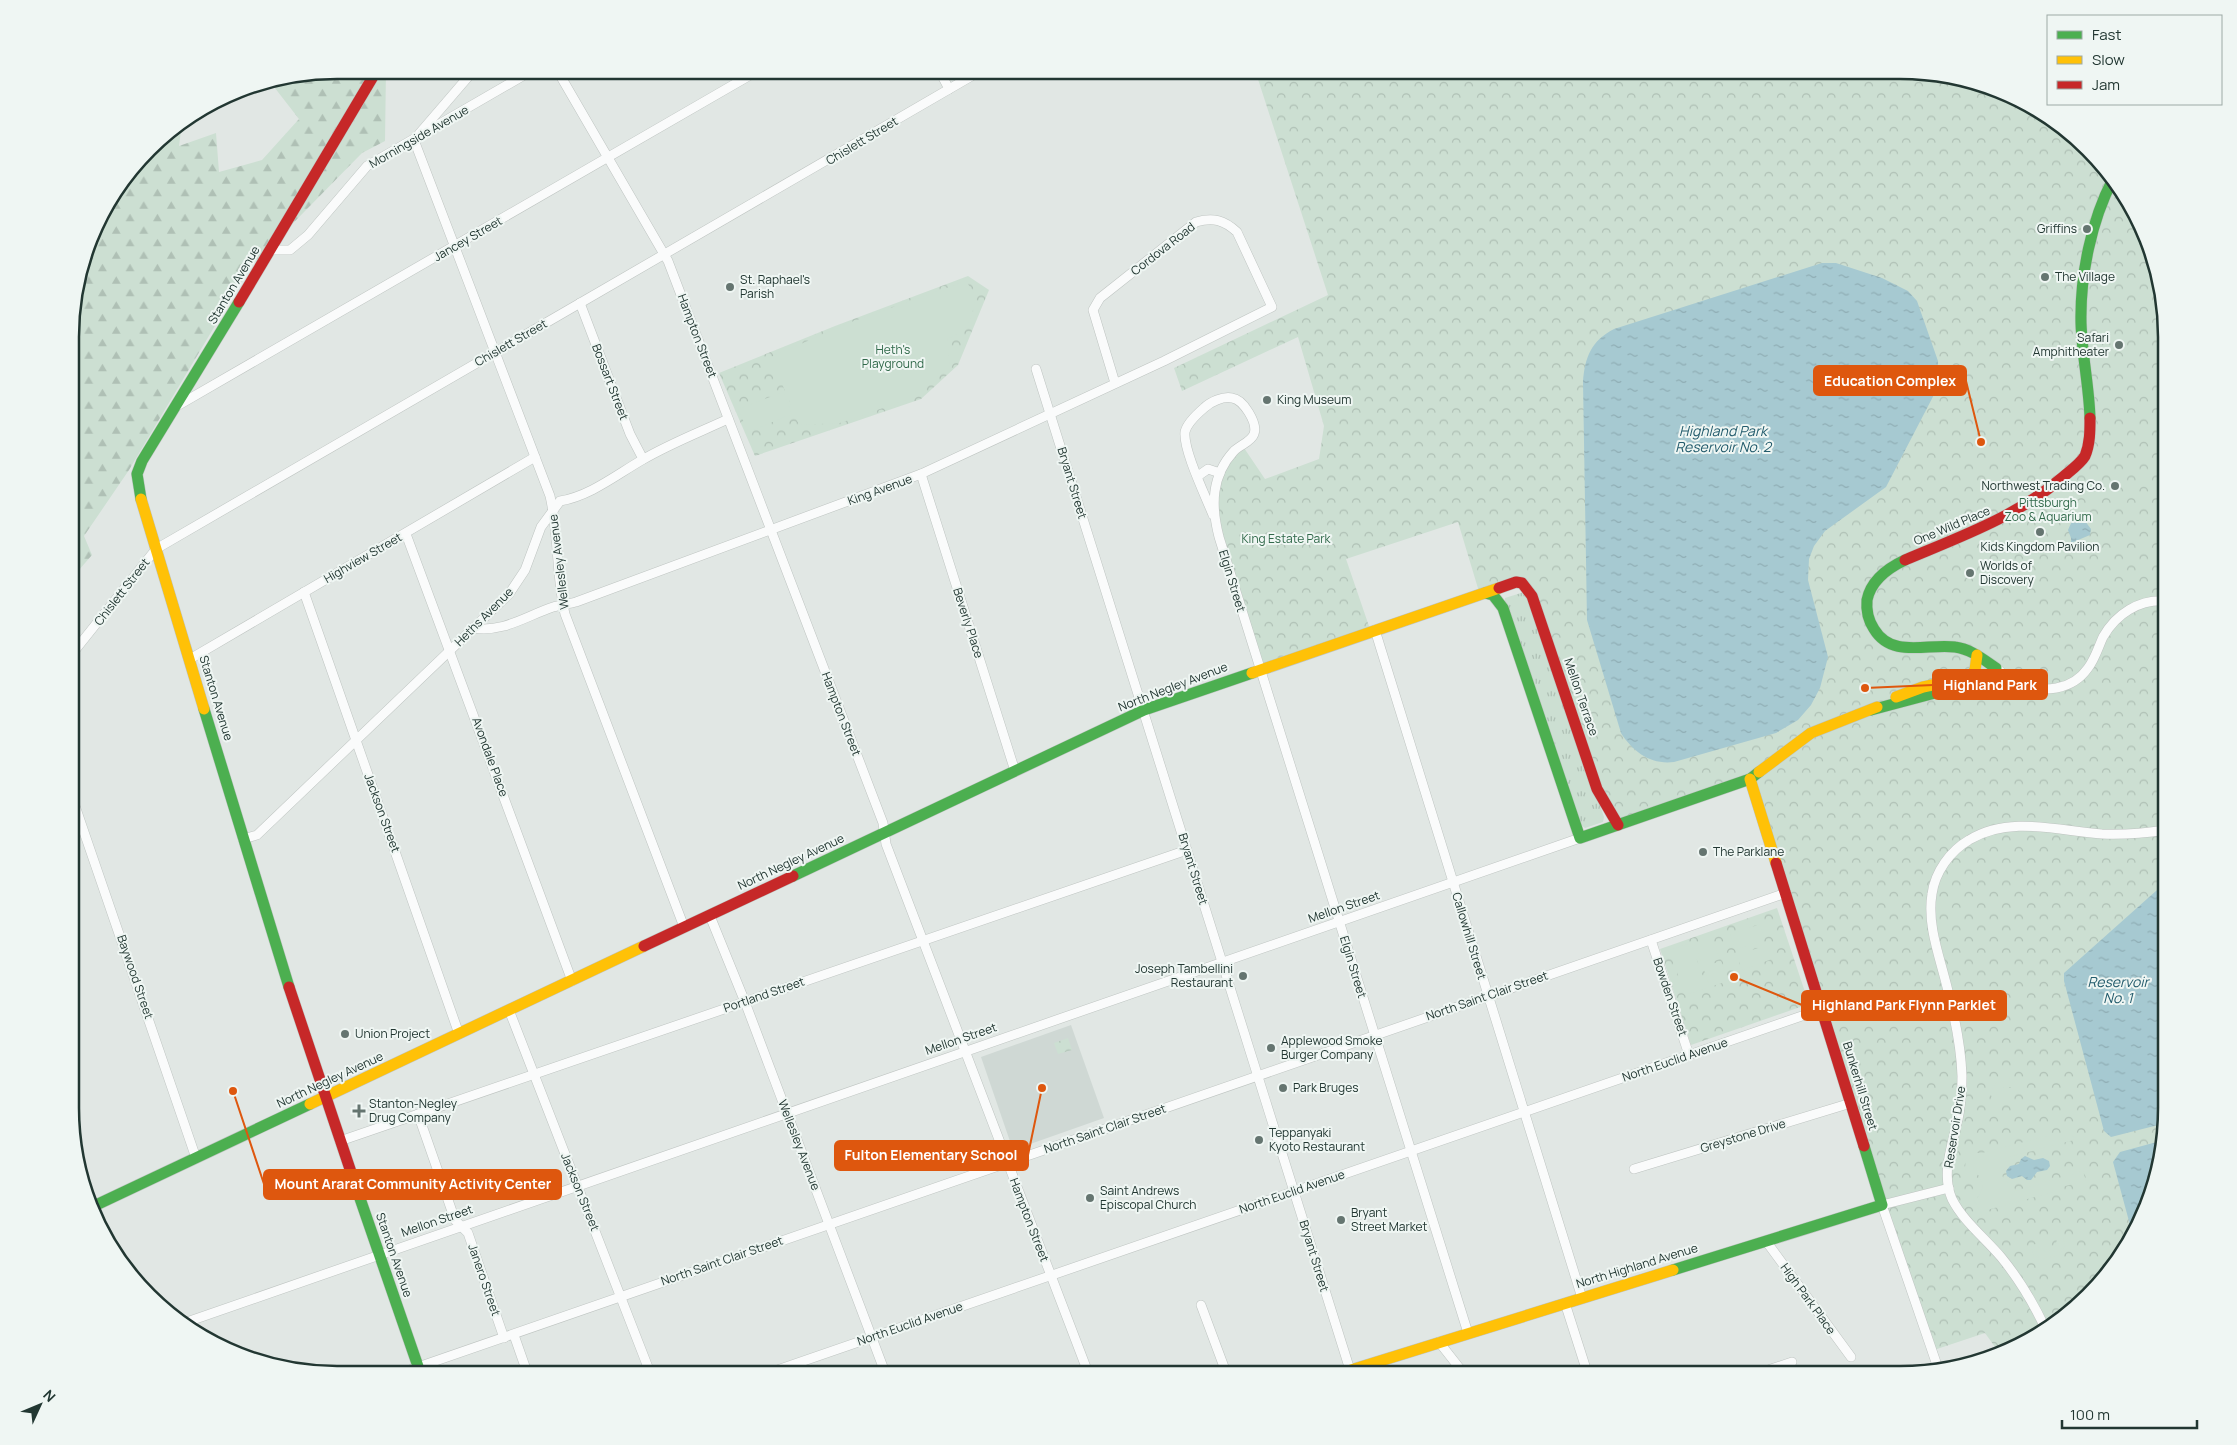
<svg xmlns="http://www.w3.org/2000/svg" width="2237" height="1445" viewBox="0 0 2237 1445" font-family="Manrope,sans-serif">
  <defs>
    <pattern id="grass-tufts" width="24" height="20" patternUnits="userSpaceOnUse" patternTransform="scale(1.25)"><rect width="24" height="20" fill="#ccdfd2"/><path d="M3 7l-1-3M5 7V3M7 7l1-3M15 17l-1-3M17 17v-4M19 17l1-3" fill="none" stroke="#afc0b5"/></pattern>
    <pattern id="forest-firs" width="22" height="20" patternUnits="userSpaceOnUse" patternTransform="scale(1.25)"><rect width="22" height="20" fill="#ccdfd2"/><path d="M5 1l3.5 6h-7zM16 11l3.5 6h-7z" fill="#afc0b5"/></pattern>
    <pattern id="park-crowns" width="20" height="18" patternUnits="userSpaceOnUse" patternTransform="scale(1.25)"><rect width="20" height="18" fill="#ccdfd2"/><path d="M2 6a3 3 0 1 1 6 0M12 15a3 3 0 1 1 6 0" fill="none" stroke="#afc0b5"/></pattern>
    <pattern id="water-ripples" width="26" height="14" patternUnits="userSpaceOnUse" patternTransform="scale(1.25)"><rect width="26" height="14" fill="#a6c9d1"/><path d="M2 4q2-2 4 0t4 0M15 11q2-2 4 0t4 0" fill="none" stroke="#8fadb4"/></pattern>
  </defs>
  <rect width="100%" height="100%" fill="#e1e7e4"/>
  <path fill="#cfd8d4" d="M1071,1025l33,93 -91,32 -32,-93z"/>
  <path fill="url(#grass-tufts)" d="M1524,592l7,11 73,214 -1,5 -18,6 -5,-4 -75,-222v-4z"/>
  <path fill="url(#forest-firs)" d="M336,70h50l-1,71 -23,12 -112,114 -121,203 -45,66 8,19 -20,23v-276l26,-84 62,-82 22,-13 -3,23 37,-13 3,39 43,-12 37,-41 -28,-36z"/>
  <g fill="url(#park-crowns)">
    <path d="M1255,70h646l69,9 78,36 41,33 42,55 27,64 8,52v807l-13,68 -31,62 -45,53 -43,30 -34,15 -15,-21 -54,18 -181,-572 -132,46 -21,-36 -72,-203 -45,9 -22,-73 -112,37 25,73 -111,38 -47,-155 7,-42 22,-28 23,34 54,-20 5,-33 -26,-89 -116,54 -8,-23 154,-73z"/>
    <path d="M968,276l21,14 -31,75 -37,34 -166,57 -36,-83 116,-47z"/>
    <path d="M1777,908l32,96 -118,41 -31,-96z"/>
    <path d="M1068,1038l4,12 -14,4 -4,-11z"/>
  </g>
  <g fill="#ccdfd2">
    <path d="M966,281l10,15c-5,24 -5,33 -29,43l3,25 -44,36 -66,23 -41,2 -28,-68 80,-35z"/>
    <path d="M783,392l9,22 -44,18 -10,-23z"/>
    <path d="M1760,924l5,15 -30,11 -5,-15z"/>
    <path d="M1713,939l7,20 -18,6 -7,-20z"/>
    <path d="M1691,943l16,45 -22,7 -16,-45z"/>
    <path d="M1767,945l5,14 -30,11 -5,-15z"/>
    <path d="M1721,961l7,20 -18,6 -7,-20z"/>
    <path d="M2013,1078l10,6 2,8 -6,2 -7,-7h-7l-6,5v8l-6,1 -3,-9 6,-9z"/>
    <path d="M2072,1133l2,7 -69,18 2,8 -5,5c0,8 3,12 11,12l2,8 68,-20 3,10 -25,6v3l-74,20v3l-5,1 -8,-13c10,-9 12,-20 1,-29l-10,-2 1,-17h16l64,-17 2,3z"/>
    <path d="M2063,1237l2,9 -6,9 -17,4 -9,-5 -2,-9 5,-1 5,6 7,2 7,-4 2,-9z"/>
  </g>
  <g fill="url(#water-ripples)">
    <path d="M1822,263h14l46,15 26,13 9,10 21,60v26l-52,100 -61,44 -11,15 -5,13 -1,21 20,77 -8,31 -9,17 -13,15 -22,13 -102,29c-23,3 -41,-10 -53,-29l-34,-113 -4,-238c2,-25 8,-41 31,-53z"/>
    <path d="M2072,521h13l6,8 -1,6 -19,8v-5l-3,-8z"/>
    <path d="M2166,882v241l-55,14 -7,-6 -40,-150v-8z"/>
    <path d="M2164,1140l-11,54 -20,42 -20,-74 7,-10z"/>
    <path d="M2025,1156l9,4 9,-2 6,3 1,5 -3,4 -10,2 -6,8h-4l-5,-4 -10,3 -5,-3 -1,-5 4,-5 9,-2 2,-5z"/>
  </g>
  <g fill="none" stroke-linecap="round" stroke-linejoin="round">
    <defs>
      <g id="street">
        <path d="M557,70l111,191 215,562 3,21 203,531"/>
        <path d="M939,70l10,19"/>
        <path d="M419,134l55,-64"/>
        <path d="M414,140l136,356c9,39 6,79 15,118l119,313"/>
        <path d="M271,250h19l18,-15 59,-69 166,-96"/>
        <path d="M580,303l50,131 13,25"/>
        <path d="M1036,369l314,1001"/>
        <path d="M177,406l582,-336"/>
        <path d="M921,474l94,297"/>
        <path d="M1198,476l10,-7 12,4"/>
        <path d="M1213,515c-7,-18 -30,-65 -28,-83 2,-9 12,-18 19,-24 6,-6 19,-12 28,-10 11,1 26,25 22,36 -3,8 -14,11 -20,17 -23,25 -23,55 -15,86l249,796"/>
        <path d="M406,534l166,447"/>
        <path d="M304,592l155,442"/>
        <path d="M473,628c30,5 53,-12 80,-21 7,-2 16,-3 23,-5l345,-128 243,-113 108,-54 -35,-75c-13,-12 -24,-15 -41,-10l-96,76 -7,12 22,73"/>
        <path d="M1375,630l207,668"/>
        <path d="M72,654l84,-105 826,-479"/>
        <path d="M190,659l345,-202"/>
        <path d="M1996,668c7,5 14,13 22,16 25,9 54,7 70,-16 7,-9 10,-20 15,-31 13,-23 36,-38 63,-36"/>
        <path d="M72,797l124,361"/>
        <path d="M243,839l14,-4 252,-241 16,-24 16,-43 19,-26c30,-5 56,-26 82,-41 27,-16 58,-28 86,-41"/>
        <path d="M710,916l35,86 141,373"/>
        <path d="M1651,940l38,115"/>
        <path d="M509,1010l142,365"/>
        <path d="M418,1114l37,106 13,13 36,105"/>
        <path d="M340,1141l847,-291"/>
        <path d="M1634,1169l217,-66"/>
        <path d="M1766,1241l85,116"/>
        <path d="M1565,1303l23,72"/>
        <path d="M1201,1305l26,70"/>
        <path d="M181,1324l1399,-486"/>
        <path d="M2046,1330c-12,-26 -27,-51 -45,-73 -16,-19 -38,-36 -49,-58 -12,-27 2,-58 7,-85 2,-12 3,-26 3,-38 -1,-31 -8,-63 -16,-93 -7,-28 -19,-59 -14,-89 3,-22 18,-43 37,-54 41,-25 90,-9 133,-6 22,1 44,-1 64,-4"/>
        <path d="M514,1335l14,40"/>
        <path d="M1439,1342l26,33"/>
        <path d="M1939,1371l-57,-166 67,-17"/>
        <path d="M395,1375l1391,-482"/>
        <path d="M763,1375l1059,-366"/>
        <path d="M1753,1375l39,-13"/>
      </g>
      <g id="fast">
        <path d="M2090,418c-1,-32 -8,-63 -9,-95 -1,-47 10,-102 32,-144"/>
        <path d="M141,499l-4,-25 5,-13 97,-159"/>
        <path d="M1485,593l8,2 10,13 77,230 170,-59 9,-7"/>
        <path d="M204,709l85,278"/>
        <path d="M1871,710l64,-17 53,-5 6,-4 2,-16c-12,-8 -25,-19 -41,-21 -27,-4 -63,12 -81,-18 -6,-9 -8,-18 -7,-29 4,-20 21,-32 38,-40"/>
        <path d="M793,876l351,-166 108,-37"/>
        <path d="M355,1184l66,191"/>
        <path d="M94,1206l216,-102"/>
        <path d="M1673,1270l209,-65 -18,-59"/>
      </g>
      <g id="slow">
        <path d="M141,499l63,210"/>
        <path d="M1252,673l247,-85"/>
        <path d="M1896,697l27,-10 47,-10 5,-7 2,-15"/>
        <path d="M1759,772l52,-39 66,-26"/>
        <path d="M1750,779l26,84"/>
        <path d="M310,1104l334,-158"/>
        <path d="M1335,1375l338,-105"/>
      </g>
      <g id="jam">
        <path d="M239,302l138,-232"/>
        <path d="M1905,560c57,-24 111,-43 158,-83 7,-6 17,-13 22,-21 5,-12 5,-25 5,-38"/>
        <path d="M1499,588l17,-6 6,1 10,13 65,193 21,36"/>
        <path d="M1776,863l88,283"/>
        <path d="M644,946l149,-70"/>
        <path d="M289,987l66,197"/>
      </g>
    </defs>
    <use href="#street" stroke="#bec4c1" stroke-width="10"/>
    <use href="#fast" stroke="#bec4c1" stroke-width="12"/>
    <use href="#slow" stroke="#bec4c1" stroke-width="12"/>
    <use href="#jam" stroke="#bec4c1" stroke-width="12"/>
    <use href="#street" stroke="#fafbfb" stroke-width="9"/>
    <use href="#fast" stroke="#4caf50" stroke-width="11"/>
    <use href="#slow" stroke="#ffc107" stroke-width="11"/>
    <use href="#jam" stroke="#c62828" stroke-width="11"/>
  </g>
  <g fill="#657570" stroke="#eff6f3" stroke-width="2">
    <circle cx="2087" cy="229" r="5"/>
    <circle cx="2045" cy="277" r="5"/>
    <circle cx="730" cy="287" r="5"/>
    <circle cx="2119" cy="345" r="5"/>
    <circle cx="1267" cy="400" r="5"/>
    <circle cx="2115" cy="486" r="5"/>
    <circle cx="2040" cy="532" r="5"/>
    <circle cx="1970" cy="573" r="5"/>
    <circle cx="1703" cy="852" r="5"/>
    <circle cx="1243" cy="976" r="5"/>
    <circle cx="345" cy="1034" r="5"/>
    <circle cx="1271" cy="1048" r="5"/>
    <circle cx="1283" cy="1088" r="5"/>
    <path d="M356.5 1103.5h5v5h5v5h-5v5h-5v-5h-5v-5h5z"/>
    <circle cx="1259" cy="1140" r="5"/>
    <circle cx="1090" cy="1198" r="5"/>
    <circle cx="1341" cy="1220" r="5"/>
  </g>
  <g text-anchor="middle" stroke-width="4" stroke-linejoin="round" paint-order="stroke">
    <g font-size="12" fill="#223732" stroke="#eff6f3">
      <text transform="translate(419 137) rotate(-30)" y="4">Morningside Avenue</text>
      <text transform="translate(862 141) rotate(-31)" y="4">Chislett Street</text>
      <text transform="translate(468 239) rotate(-30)" y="4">Jancey Street</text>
      <text transform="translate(1163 249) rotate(-38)" y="4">Cordova Road</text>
      <text transform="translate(234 285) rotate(-59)" y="4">Stanton Avenue</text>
      <text transform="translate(697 336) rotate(69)" y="4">Hampton Street</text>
      <text transform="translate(511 343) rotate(-30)" y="4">Chislett Street</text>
      <text transform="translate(610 382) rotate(69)" y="4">Bossart Street</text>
      <text transform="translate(1072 483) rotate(73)" y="4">Bryant Street</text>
      <text transform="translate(880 490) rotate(-20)" y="4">King Avenue</text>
      <text transform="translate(1952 526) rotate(-23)" y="4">One Wild Place</text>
      <text transform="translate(363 558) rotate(-30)" y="4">Highview Street</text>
      <text transform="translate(559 562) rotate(-97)" y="4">Wellesley Avenue</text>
      <text transform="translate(1232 581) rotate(73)" y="4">Elgin Street</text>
      <text transform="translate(122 592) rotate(-52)" y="4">Chislett Street</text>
      <text transform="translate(484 617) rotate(-45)" y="4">Heths Avenue</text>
      <text transform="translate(968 623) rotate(72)" y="4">Beverly Place</text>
      <text transform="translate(1173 687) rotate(-21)" y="4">North Negley Avenue</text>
      <text transform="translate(1581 697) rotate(71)" y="4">Mellon Terrace</text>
      <text transform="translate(216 698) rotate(73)" y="4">Stanton Avenue</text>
      <text transform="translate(841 714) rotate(69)" y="4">Hampton Street</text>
      <text transform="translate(490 757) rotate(70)" y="4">Avondale Place</text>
      <text transform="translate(382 813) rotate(70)" y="4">Jackson Street</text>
      <text transform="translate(791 862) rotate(-25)" y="4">North Negley Avenue</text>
      <text transform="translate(1193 869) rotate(73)" y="4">Bryant Street</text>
      <text transform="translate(1344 907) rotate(-19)" y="4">Mellon Street</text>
      <text transform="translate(1469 936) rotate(73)" y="4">Callowhill Street</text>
      <text transform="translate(1353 967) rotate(73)" y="4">Elgin Street</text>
      <text transform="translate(135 977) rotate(71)" y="4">Baywood Street</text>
      <text transform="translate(764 995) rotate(-19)" y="4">Portland Street</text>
      <text transform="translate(1487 996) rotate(-19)" y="4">North Saint Clair Street</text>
      <text transform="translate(1670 997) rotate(71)" y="4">Bowden Street</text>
      <text transform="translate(961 1039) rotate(-19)" y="4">Mellon Street</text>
      <text transform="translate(1675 1060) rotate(-19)" y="4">North Euclid Avenue</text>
      <text transform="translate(330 1080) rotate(-25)" y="4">North Negley Avenue</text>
      <text transform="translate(1860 1086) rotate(73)" y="4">Bunkerhill Street</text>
      <text transform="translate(1955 1127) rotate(-81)" y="4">Reservoir Drive</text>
      <text transform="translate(1105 1129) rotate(-19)" y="4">North Saint Clair Street</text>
      <text transform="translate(1743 1136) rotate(-17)" y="4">Greystone Drive</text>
      <text transform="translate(799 1145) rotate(69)" y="4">Wellesley Avenue</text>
      <text transform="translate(580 1192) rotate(68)" y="4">Jackson Street</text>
      <text transform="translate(1292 1192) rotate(-19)" y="4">North Euclid Avenue</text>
      <text transform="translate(1029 1220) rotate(69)" y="4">Hampton Street</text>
      <text transform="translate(437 1221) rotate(-19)" y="4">Mellon Street</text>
      <text transform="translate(394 1255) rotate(71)" y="4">Stanton Avenue</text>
      <text transform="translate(1314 1256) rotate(73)" y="4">Bryant Street</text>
      <text transform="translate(722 1261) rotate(-19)" y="4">North Saint Clair Street</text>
      <text transform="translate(1637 1266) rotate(-17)" y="4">North Highland Avenue</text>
      <text transform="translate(484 1280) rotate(71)" y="4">Janero Street</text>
      <text transform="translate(1808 1299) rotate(54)" y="4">High Park Place</text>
      <text transform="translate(910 1324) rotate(-19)" y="4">North Euclid Avenue</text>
    </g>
    <g font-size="12" fill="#223732" stroke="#eff6f3" text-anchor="start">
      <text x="2077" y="233" text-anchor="end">Griffins</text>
      <text x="2055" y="281">The Village</text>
      <text x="740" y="284">St. Raphael's<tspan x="740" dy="14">Parish</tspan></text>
      <text x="2109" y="342" text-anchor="end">Safari<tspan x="2109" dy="14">Amphitheater</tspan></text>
      <text x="1277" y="404">King Museum</text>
      <text x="2105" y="490" text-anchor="end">Northwest Trading Co.</text>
      <text x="2040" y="551" text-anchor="middle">Kids Kingdom Pavilion</text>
      <text x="1980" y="570">Worlds of<tspan x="1980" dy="14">Discovery</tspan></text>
      <text x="1713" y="856">The Parklane</text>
      <text x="1233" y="973" text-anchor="end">Joseph Tambellini<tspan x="1233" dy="14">Restaurant</tspan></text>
      <text x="355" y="1038">Union Project</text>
      <text x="1281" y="1045">Applewood Smoke<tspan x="1281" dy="14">Burger Company</tspan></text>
      <text x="1293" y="1092">Park Bruges</text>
      <text x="369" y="1108">Stanton-Negley<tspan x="369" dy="14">Drug Company</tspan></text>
      <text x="1269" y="1137">Teppanyaki<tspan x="1269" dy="14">Kyoto Restaurant</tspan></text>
      <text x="1100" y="1195">Saint Andrews<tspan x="1100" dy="14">Episcopal Church</tspan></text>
      <text x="1351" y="1217">Bryant<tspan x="1351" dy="14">Street Market</tspan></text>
    </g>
    <g font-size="12" fill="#30694a" stroke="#eff6f3">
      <text x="893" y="354">Heth's<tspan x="893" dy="14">Playground</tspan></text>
      <text x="2048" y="507">Pittsburgh<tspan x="2048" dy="14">Zoo &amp; Aquarium</tspan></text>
      <text x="1286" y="543">King Estate Park</text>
    </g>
    <g font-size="14" font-style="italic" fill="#225b6c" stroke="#eff6f3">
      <text x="1723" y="436">Highland Park<tspan x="1723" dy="16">Reservoir No. 2</tspan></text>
      <text x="2118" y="987">Reservoir<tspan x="2118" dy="16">No. 1</tspan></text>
    </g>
  </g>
  <path d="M0 0H2237V1445H0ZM337 79H1900A258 258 0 0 1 2158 337V1108A258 258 0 0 1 1900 1366H337A258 258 0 0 1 79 1108V337A258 258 0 0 1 337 79Z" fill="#eff6f3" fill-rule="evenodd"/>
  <path fill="none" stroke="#223732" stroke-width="2.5" d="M337 79H1900A258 258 0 0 1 2158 337V1108A258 258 0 0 1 1900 1366H337A258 258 0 0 1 79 1108V337A258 258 0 0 1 337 79Z"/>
  <path fill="none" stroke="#de570e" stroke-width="2" d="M1981 442L1966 381M1865 688L1933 685M1734 977L1802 1005M1042 1088L1028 1155M233 1091L264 1184"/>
  <g fill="#de570e" stroke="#eff6f3" stroke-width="2">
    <circle cx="1981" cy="442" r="5"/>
    <circle cx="1865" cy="688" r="5"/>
    <circle cx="1734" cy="977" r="5"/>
    <circle cx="1042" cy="1088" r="5"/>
    <circle cx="233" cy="1091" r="5"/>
  </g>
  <g fill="#de570e" stroke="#de570e" stroke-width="2">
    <rect x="1814" y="366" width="152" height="29" rx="5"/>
    <rect x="1933" y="670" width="114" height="29" rx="5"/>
    <rect x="1802" y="991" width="204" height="29" rx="5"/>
    <rect x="835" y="1141" width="193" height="29" rx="5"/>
    <rect x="264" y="1170" width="297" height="29" rx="5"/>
  </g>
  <g font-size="14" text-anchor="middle" font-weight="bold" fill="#fff">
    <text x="1890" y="386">Education Complex</text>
    <text x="1990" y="690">Highland Park</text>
    <text x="1904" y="1010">Highland Park Flynn Parklet</text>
    <text x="931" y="1160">Fulton Elementary School</text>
    <text x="413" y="1189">Mount Ararat Community Activity Center</text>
  </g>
  <rect x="2047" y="15" width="175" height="90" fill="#eff6f3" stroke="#9daaa6"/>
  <rect x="2057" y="31" width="25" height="8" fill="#4caf50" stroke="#9daaa6"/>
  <text x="2092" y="40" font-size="15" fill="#223732">Fast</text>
  <rect x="2057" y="56" width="25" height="8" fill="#ffc107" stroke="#9daaa6"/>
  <text x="2092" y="65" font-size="15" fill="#223732">Slow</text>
  <rect x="2057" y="81" width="25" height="8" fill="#c62828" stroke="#9daaa6"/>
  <text x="2092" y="90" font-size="15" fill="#223732">Jam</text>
  <g transform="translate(40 1405) rotate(46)" stroke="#eff6f3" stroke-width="4" paint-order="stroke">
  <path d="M0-4L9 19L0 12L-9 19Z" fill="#223732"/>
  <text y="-8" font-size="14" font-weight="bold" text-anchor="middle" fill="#223732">N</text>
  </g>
  <path d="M2062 1420v8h135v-8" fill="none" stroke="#223732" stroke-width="2.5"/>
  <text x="2070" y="1420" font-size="15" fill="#223732" stroke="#eff6f3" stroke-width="4" paint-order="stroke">100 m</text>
</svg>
